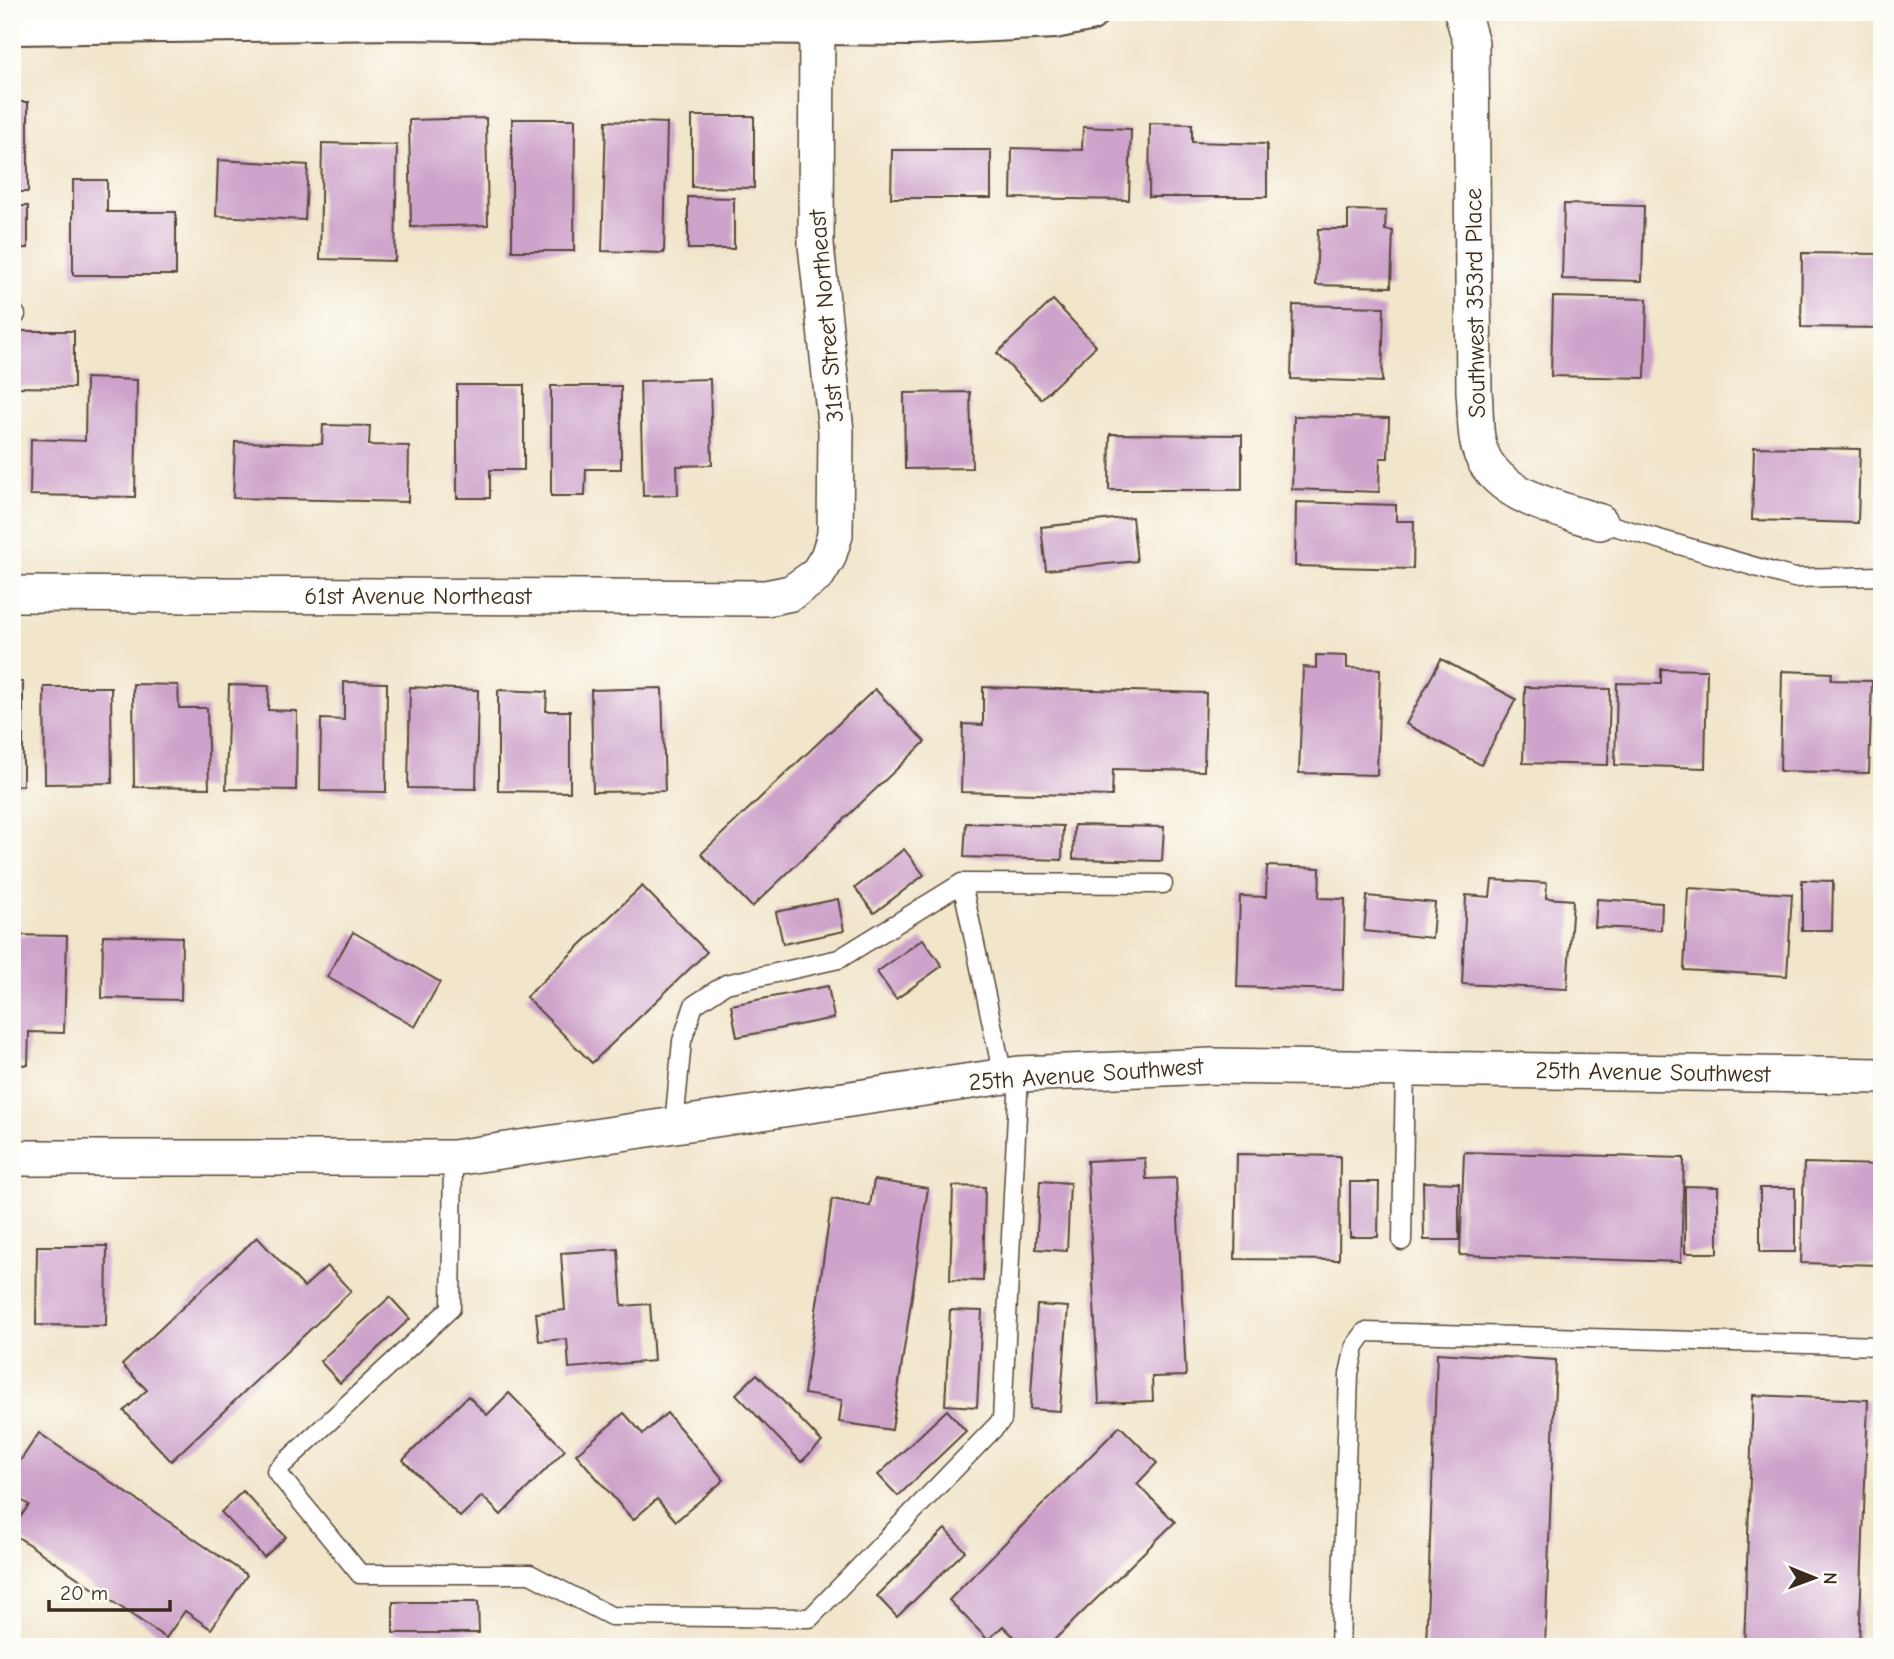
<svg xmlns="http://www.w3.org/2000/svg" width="1894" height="1659" viewBox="0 0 1894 1659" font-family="'Comic Neue',sans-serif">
  <rect width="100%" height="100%" fill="#fdfcf7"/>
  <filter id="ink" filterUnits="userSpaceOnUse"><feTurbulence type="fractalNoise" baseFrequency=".0143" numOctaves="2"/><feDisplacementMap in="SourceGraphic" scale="14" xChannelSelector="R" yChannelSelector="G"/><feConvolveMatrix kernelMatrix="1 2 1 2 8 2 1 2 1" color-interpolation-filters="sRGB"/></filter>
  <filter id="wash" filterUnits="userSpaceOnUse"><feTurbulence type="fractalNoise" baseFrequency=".00686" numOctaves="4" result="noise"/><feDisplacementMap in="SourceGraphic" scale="28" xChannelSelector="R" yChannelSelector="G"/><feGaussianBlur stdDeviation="1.57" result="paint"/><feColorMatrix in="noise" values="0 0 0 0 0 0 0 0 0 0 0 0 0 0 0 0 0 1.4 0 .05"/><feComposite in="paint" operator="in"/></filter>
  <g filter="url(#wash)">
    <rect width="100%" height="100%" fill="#f1e5ca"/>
    <g id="blocks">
      <g fill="#cea3cb">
        <rect x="12" y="102" width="16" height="90"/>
        <path d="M692,116h62v72l-62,-1z"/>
        <path d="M486,118l2,107 -77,2 -2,-107z"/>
        <path d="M512,119h63l-1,132h-62z"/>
        <path d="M606,121l61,2 -3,130 -62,-2z"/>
        <path d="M1150,123l42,1v18l75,2v53h-118z"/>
        <path d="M1083,127l48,2 -2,71 -118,-2 1,-50 70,2z"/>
        <path d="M322,143l75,2 -2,116 -75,-2z"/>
        <path d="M892,150h99v48h-100z"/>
        <path d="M218,160l90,5 -3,55 -89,-4z"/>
        <path d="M73,180h34v32h69v63h-103z"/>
        <path d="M688,197l46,1v51h-46z"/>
        <path d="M1564,204l80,2 -2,75 -80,-2z"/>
        <rect x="12" y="206" width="16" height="42"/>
        <path d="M1348,210l38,1 -1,19 8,1 -2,56 -75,-2 2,-56h30z"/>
        <path d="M1802,253l80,1v74l-81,-1z"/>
        <path d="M1553,297l94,2 -2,79 -94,-2z"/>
        <path d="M1053,300l43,46 -55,53 -44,-46z"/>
        <path d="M1293,305l91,2 -2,75 -91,-3z"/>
        <path d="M14,331h60v57l-61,-1z"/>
        <path d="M86,378l51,2 -2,117 -105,-2 1,-56 54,2z"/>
        <path d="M710,379l2,86 -35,1 1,29 -35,1 -3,-115z"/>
        <path d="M457,385h67v85h-34v28h-33z"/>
        <path d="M551,386h70v83h-35l-1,27h-34z"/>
        <path d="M970,392l2,76 -67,1 -1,-76z"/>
        <path d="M1294,416l95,2 -1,40h-8l-1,34 -87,-3z"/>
        <path d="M323,425l47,1 -1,19 40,1 -1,56 -175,-4 2,-56 87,2z"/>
        <path d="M1110,434l132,1v55h-133z"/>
        <path d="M1754,447l106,2 -2,74 -106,-3z"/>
        <path d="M1296,502l100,3v16h18l-1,48 -118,-3z"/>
        <path d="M1132,517l5,44 -91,9 -5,-43z"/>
        <path d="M1316,655l31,1v12l33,1 -3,106 -78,-2 4,-106 13,1z"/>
        <path d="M1441,659l75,40 -35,66 -75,-41z"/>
        <path d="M1661,669l46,1 -2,98 -90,-3 2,-82 44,1z"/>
        <path d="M1782,671l50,2 -1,7 41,1 -3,92 -89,-2z"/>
        <rect x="12" y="682" width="11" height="104"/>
        <path d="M344,682l43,1 -1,109 -66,-1 1,-72 23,1z"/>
        <path d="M133,684l45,1 1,23h28l2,80 -75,-1z"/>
        <path d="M229,685l40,1 -1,24 29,1 -1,79 -70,-1z"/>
        <path d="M44,687h67l1,96 -67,1z"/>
        <path d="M410,687l68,3 -2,99 -68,-1z"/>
        <path d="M983,687l223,6 -2,78 -91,-2 -1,27 -151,-4 2,-68 20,1z"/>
        <path d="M1525,687l85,2 -2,76 -85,-2z"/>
        <path d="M662,688l3,103 -72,1 -2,-102z"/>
        <path d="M875,689l50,53 -173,165 -51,-53z"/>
        <path d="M498,690l49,2 -1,19h24v81l-72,-1z"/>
        <path d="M966,823l97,3 -1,34 -98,-3z"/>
        <path d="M1074,825l90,2 -2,34 -89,-2z"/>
        <path d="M904,849l20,26 -50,38 -19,-25z"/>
        <path d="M1267,866l53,2 -1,30 26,1 -2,91 -106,-3 3,-91 26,1z"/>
        <path d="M1492,880l55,3 -1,15 27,2 -6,89 -105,-5 4,-89 24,2z"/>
        <path d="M1802,880l31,1 -1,49h-30z"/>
        <path d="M642,886l65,66 -115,111 -66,-66z"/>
        <path d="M1688,888l104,6 -5,82 -103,-6z"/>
        <path d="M1367,896l68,7 -3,35 -68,-7z"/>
        <path d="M838,899l6,32 -61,13 -7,-32z"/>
        <path d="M1597,899l65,4 -1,27 -66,-3z"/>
        <path d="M353,932l87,50 -25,45 -88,-50z"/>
        <path d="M12,935l55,1 -3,97 -35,-1 -1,33 -16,-1z"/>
        <path d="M103,935l79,2 -1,63 -79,-2z"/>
        <path d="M923,939l19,27 -46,33 -19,-27z"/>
        <path d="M828,986l6,32 -97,19 -6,-32z"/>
        <path d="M1464,1152l220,6 -3,104 -221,-7z"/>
        <path d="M1237,1154l103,2 -1,104 -104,-1z"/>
        <path d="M1145,1158l1,21 30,-1 10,198 -34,1 1,24 -54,2 -12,-242z"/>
        <path d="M1804,1163l78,2v100l-81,-2z"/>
        <path d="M874,1180l54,8 -36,242 -53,-8 3,-22 -38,-6 28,-195 38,7z"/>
        <path d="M1040,1181l30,2 -3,68 -31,-2z"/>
        <path d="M1350,1182h29l-1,55h-28z"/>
        <path d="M1423,1182l36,1v57h-35z"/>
        <path d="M953,1186l32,1 -2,94 -33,-1z"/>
        <path d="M1685,1186l33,1v66h-33z"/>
        <rect x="1760" y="1188" width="35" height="64"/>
        <path d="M257,1237l47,50 23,-21 24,25 -180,170 -47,-50 23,-21 -25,-25z"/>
        <path d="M37,1246h70l-1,80 -70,-1z"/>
        <path d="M618,1249l4,57 28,-2 4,57 -85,7 -2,-29 -28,2 -3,-28 29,-3 -4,-57z"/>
        <path d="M12,1255h4l-1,90h-3z"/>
        <path d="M390,1297l20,22 -70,64 -20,-22z"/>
        <path d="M1037,1305l31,2 -8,104 -30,-2z"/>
        <path d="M950,1310l32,1 -5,96 -32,-2z"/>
        <path d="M1437,1353l119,7 -11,287h-119z"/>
        <path d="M757,1374l65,68 -21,20 -65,-68z"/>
        <path d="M509,1393l56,57 -64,65 -19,-19 -22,21 -57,-57 65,-64 19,19z"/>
        <path d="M1753,1395l115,5 -9,247h-115z"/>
        <path d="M947,1410l19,21 -68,65 -20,-21z"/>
        <path d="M624,1413l19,21 24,-21 57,67 -48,41 -19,-22 -24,21 -57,-66z"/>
        <path d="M1120,1426l37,37 -20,21 38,38 -128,125h-23l-21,-21 -15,14 -39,-40z"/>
        <path d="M39,1433l208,142 -36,54 -26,-18 -19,27 -154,-105v-4l17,-24 -17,-11v-21z"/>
        <path d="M243,1491l43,46 -22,20 -43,-45z"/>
        <path d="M945,1529l20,22 -68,66 -20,-21z"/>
        <path d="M393,1602h85l1,31h-86z"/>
      </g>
    </g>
  </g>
  <g filter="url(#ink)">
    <use href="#blocks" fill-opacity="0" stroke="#564638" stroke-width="2"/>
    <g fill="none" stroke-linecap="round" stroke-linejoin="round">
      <defs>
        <g id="service">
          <path d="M12,315h4"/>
          <path d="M1600,522l194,56 88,-2"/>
          <path d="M962,883l41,193"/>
          <path d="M674,1125l8,-84 12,-36 32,-21 113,-25 123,-76 201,1"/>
          <path d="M453,1158l-2,150 -175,163 84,103h170l81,42 199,2 192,-198 17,-346"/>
          <path d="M1402,1241l3,-172"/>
          <path d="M1340,1647l9,-273 6,-28 10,-14 517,14"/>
        </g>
        <g id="minor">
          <path d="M1462,12l9,31 3,349c2,17 0,38 5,55 14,49 78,61 121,75"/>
          <path d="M12,594l754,4 25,-5 26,-18 11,-18 7,-22 1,-104 -20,-186 1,-233"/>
          <path d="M12,1158h441l566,-84 193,-8 670,10"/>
        </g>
        <path id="tertiary" d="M12,25l384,-5 514,6 145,-7 34,-7"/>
      </defs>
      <use href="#service" stroke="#564638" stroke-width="21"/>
      <use href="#minor" stroke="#564638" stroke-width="38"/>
      <use href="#tertiary" stroke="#564638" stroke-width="42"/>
      <use href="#service" stroke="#fff" stroke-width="18"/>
      <use href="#minor" stroke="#fff" stroke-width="35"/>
      <use href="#tertiary" stroke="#fff" stroke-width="38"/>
    </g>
  </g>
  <g text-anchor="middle" stroke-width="5" stroke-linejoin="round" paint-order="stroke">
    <g font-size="24" fill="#3b2a1e" stroke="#fdfcf7">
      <text transform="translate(1475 303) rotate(-91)" y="8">Southwest 353rd Place</text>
      <text transform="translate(826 316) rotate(-95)" y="8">31st Street Northeast</text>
      <text x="418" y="604">61st Avenue Northeast</text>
      <text transform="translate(1653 1072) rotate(1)" y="8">25th Avenue Southwest</text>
      <text transform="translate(1086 1074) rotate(-4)" y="8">25th Avenue Southwest</text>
    </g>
  </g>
  <rect width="1894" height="1659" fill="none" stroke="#fdfcf7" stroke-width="42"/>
  <g transform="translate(1814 1578) rotate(91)" stroke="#fdfcf7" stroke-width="5" paint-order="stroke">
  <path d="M0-5L12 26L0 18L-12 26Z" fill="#3b2a1e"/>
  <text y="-10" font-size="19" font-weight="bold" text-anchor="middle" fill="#3b2a1e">N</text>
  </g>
  <path d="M49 1600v10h121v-10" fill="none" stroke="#3b2a1e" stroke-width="3.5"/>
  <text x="60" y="1600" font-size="21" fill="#3b2a1e" stroke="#fdfcf7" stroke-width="5" paint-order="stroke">20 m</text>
</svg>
